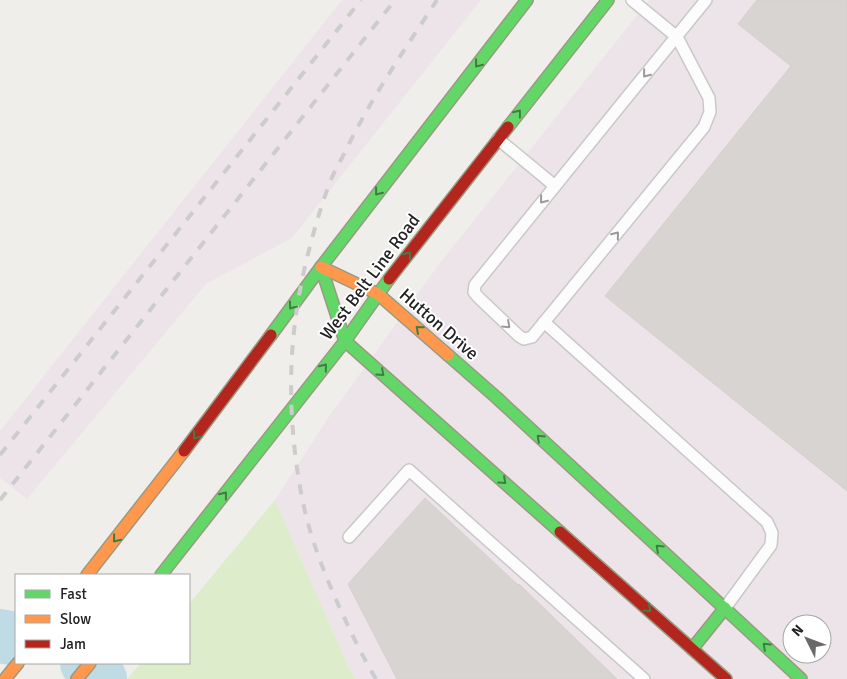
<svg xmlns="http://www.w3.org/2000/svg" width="847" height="679" viewBox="0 0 847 679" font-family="Signika,sans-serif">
  <rect width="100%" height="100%" fill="#f0eeeb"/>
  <g fill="#ede4e9" fill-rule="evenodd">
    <path d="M342,0h139l-189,238 -86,46 -179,215 -27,-21v-47z"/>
    <path d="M649,0h198v679h-491l-7,-11 -74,-168 53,-82 112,-155zM792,624h30v30h-30z"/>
  </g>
  <path fill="#ddeccb" d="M275,500l74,168 7,11h-229l14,-16h48v-59z"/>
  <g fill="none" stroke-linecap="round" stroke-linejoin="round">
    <g stroke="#bfdbe3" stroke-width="54">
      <path d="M0,636l16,3"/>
      <path d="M87,663l13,16"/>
    </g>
  </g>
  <g fill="#d7d4d2" stroke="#d3d0cc">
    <path d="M757,0h90v491l-242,-195 186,-230 -53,-42z"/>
    <path d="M425,498l93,87 1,-1 98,95h-220l-49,-95z"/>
  </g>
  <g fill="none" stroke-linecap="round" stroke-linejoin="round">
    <defs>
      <g id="lane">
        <path d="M632,0l45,37 32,61 1,14 -6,15 -172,210 -8,2 -5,-3 -41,-39 -4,-5 1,-7c76,-95 154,-190 231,-285"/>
        <path d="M498,139l57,47"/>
        <path d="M544,322l223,200 5,11 -1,12 -46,63"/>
        <path d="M349,537l60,-67 235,209"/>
      </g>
      <g id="fast">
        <path d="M508,127l100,-127"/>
        <path d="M321,267l24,74 215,191"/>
        <path d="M271,335l50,-68 206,-267"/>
        <path d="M448,355l49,43 304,281"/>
        <path d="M161,575l184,-234 44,-62"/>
        <path d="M692,649l33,-41"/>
      </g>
      <g id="slow">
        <path d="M321,267l57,27 70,61"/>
        <path d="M87,575l97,-124"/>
        <path d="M5,679l13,-16"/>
        <path d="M77,679l13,-16"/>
      </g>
      <g id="jam">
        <path d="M389,279l119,-152"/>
        <path d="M184,451l87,-116"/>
        <path d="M560,532l166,147"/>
      </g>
    </defs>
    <use href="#lane" stroke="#c9c8c7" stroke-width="14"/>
    <use href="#fast" stroke="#999a82" stroke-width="14"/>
    <use href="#slow" stroke="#999a82" stroke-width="14"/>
    <use href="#jam" stroke="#999a82" stroke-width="14"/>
    <use href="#lane" stroke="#fdfcfc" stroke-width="11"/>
    <use href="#fast" stroke="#63d668" stroke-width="11"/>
    <use href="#slow" stroke="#ff974d" stroke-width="11"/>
    <use href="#jam" stroke="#b3261e" stroke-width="11"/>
    <g stroke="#ccc" stroke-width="4" stroke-dasharray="10 10" stroke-linecap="butt">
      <path d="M0,455l361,-455"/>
      <path d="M0,500l395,-500"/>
      <path d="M376,679c-12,-20 -23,-42 -33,-64 -13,-28 -25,-57 -34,-88 -6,-21 -10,-44 -13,-66 -9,-72 -6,-136 12,-207 6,-24 13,-48 22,-72 4,-10 10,-20 15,-30 26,-54 60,-103 92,-152"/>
    </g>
  </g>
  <defs><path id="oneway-chevron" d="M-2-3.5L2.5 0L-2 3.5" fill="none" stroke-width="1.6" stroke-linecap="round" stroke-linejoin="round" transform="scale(1.25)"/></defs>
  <g stroke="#427c45">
    <use href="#oneway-chevron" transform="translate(478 64) rotate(128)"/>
    <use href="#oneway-chevron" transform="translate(518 113) rotate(-52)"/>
    <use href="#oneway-chevron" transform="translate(378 192) rotate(128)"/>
    <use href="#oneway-chevron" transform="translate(408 255) rotate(-52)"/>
    <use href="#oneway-chevron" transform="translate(292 306) rotate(126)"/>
    <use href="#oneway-chevron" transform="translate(419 329) rotate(-139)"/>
    <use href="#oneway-chevron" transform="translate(324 367) rotate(-51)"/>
    <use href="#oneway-chevron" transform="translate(381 373) rotate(42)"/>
    <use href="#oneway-chevron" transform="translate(196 436) rotate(127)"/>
    <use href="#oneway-chevron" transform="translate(540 438) rotate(-137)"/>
    <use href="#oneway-chevron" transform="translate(503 481) rotate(42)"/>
    <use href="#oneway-chevron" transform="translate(224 495) rotate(-52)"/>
    <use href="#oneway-chevron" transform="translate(116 539) rotate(128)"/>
    <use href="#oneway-chevron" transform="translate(659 548) rotate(-137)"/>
    <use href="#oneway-chevron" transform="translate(648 609) rotate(42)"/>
    <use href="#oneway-chevron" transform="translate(766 646) rotate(-137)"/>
  </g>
  <g stroke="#9a9a9a">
    <use href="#oneway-chevron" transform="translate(646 74) rotate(129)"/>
    <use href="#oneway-chevron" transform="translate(543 200) rotate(129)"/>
    <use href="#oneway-chevron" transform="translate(616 235) rotate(-51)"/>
    <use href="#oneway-chevron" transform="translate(507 325) rotate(43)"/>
  </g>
  <g text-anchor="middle" stroke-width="4" stroke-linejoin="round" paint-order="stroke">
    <g font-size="18" fill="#222" stroke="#fff">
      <text transform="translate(370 277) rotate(-53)" y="6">West Belt Line Road</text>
      <text transform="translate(439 324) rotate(41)" y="6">Hutton Drive</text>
    </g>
  </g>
  <rect x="15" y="574" width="175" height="90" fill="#ffffff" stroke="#a7a7a7"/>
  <rect x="25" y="590" width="25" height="8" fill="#63d668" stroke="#a7a7a7"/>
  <text x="60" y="599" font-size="15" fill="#222222">Fast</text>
  <rect x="25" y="615" width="25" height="8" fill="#ff974d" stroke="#a7a7a7"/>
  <text x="60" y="624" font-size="15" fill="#222222">Slow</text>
  <rect x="25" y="640" width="25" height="8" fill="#b3261e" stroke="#a7a7a7"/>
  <text x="60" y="649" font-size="15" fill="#222222">Jam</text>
  <g transform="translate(807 639) rotate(312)"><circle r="24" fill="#ffffff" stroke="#a7a7a7"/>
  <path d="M0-4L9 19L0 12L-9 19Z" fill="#6a6968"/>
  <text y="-8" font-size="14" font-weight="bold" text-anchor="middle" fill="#222222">N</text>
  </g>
</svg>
